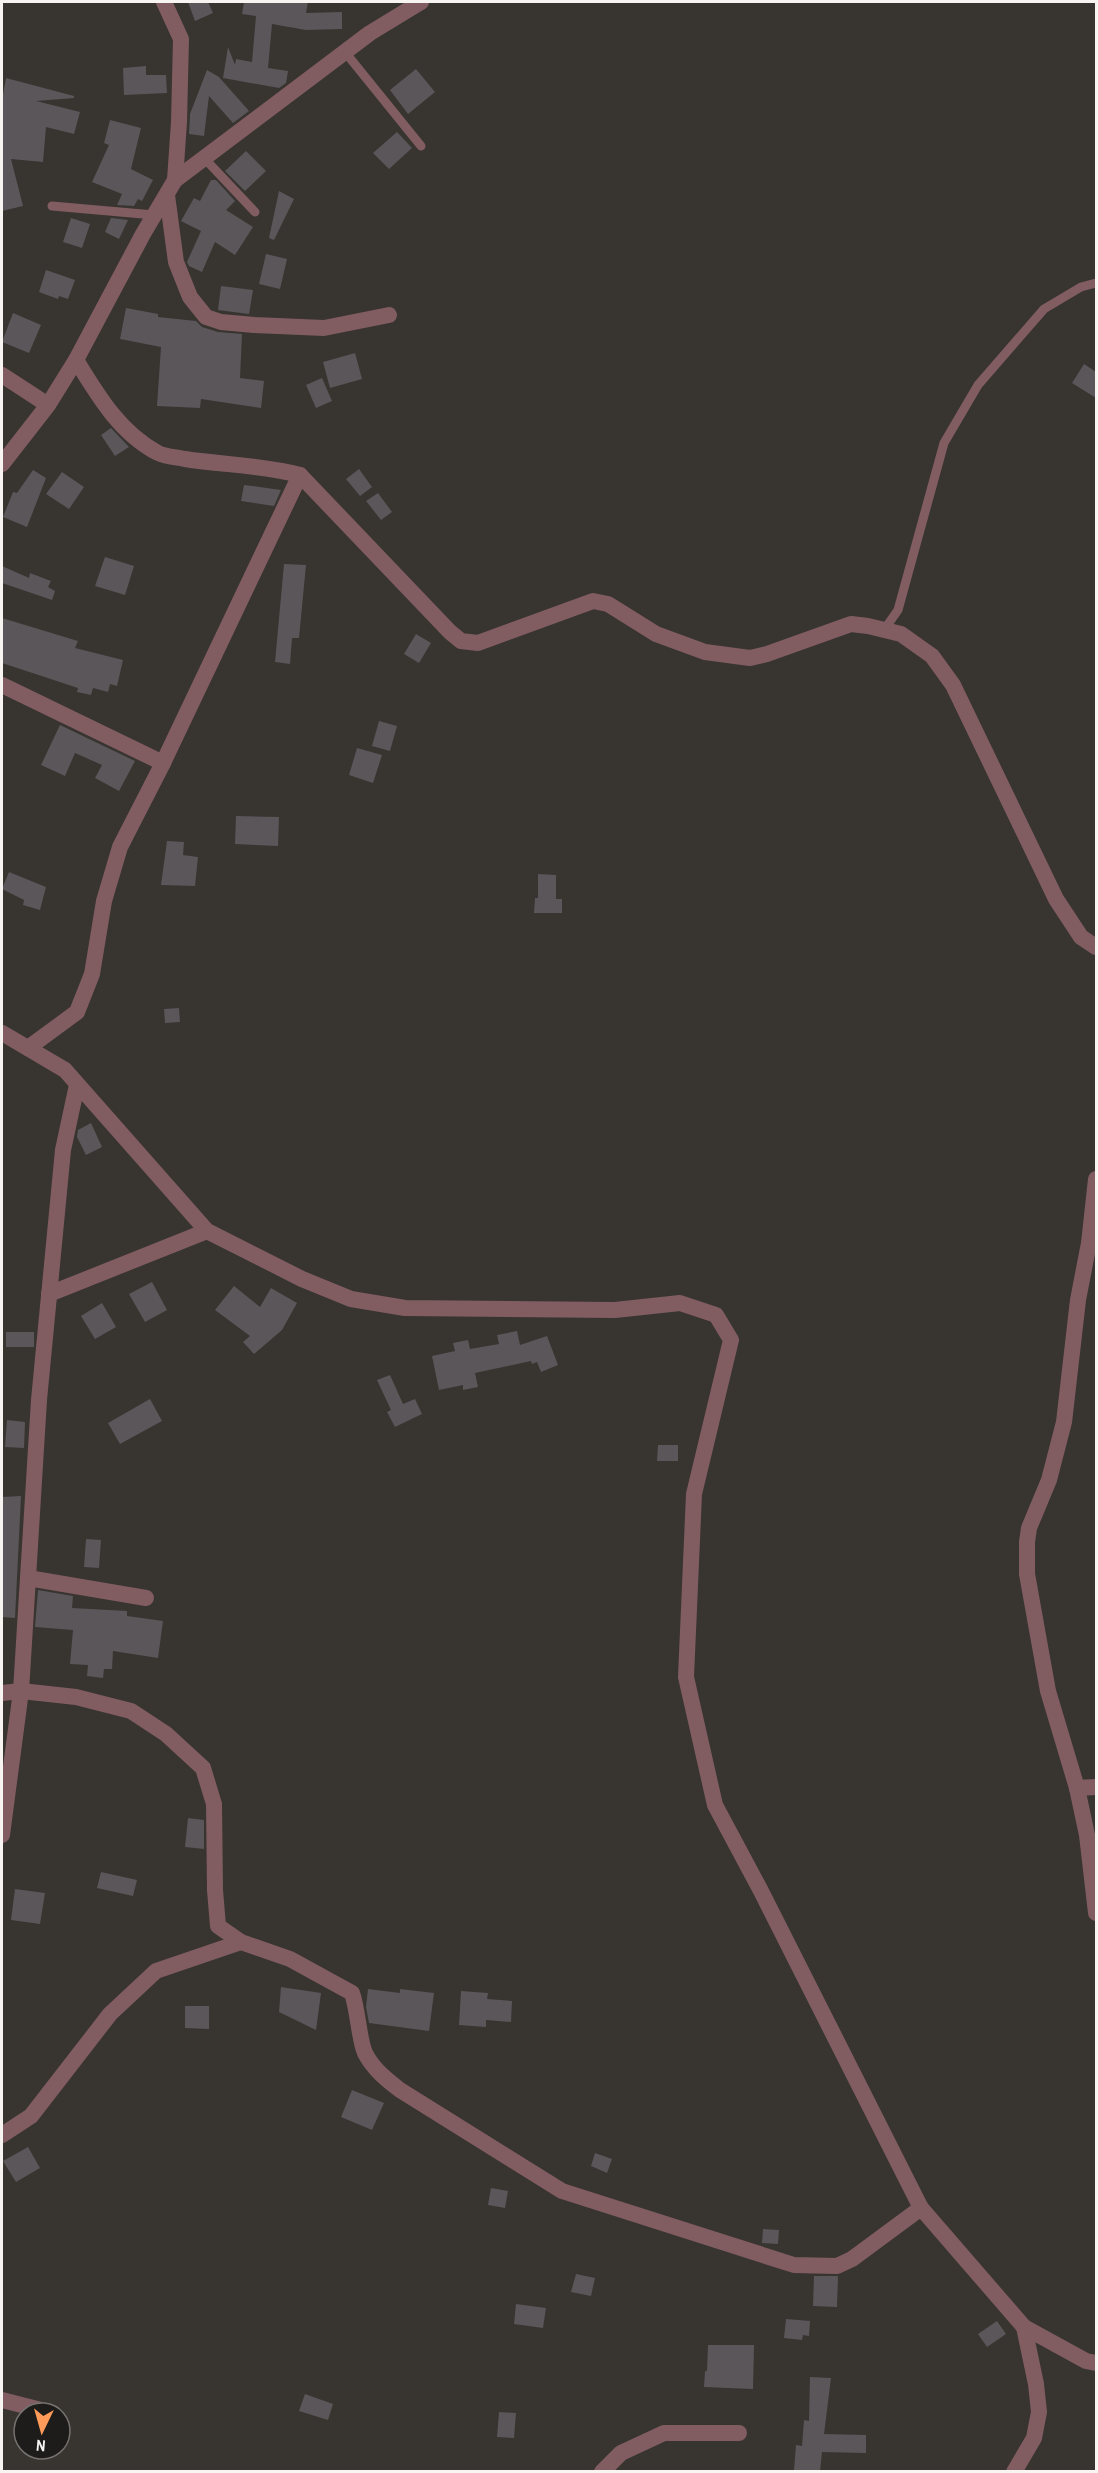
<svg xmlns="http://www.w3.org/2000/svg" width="1098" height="2473" viewBox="0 0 1098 2473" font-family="'Archivo Narrow',sans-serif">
  <rect width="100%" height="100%" fill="#383430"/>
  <g fill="#5b565a">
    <path d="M188,2h20l5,11 -18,8z"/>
    <path d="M244,2h64l-2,11 36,-1v17l-36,1 -34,-6 -4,44 20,3 -2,12 -7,5 -56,-10 5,-31 7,18 1,-6 16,3 4,-46 -14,-2z"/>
    <path d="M146,66v9h20l1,18 -43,2 -1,-27z"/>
    <path d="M416,69l19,23 -27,22 -18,-24z"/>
    <path d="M207,70l12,7 30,34 -16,12 -24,-27 -5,40 -15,-2 1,-20z"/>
    <path d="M6,78l68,18v2l-38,3 44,11 -6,22 -28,-7 -3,35 -32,-3 12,47 -21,5v-111z"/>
    <path d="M110,120l31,8 -10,41 22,11 -11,21 -4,-2 -4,7 -17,-1 5,-11 -30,-12 17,-37 -5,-2z"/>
    <path d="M397,132l15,16 -23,21 -16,-16z"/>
    <path d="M246,151l20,20 -21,20 -20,-20z"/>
    <path d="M211,180h5l19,21 -9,9 27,17 -18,28 -20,-13 -13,30 -13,-6 -2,-4 14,-31 -20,-10 13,-23 6,3z"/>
    <path d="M279,191l15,8 -20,41 -5,-2z"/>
    <path d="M71,218l19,6 -8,24 -19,-6z"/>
    <path d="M111,218l17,2 -9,19 -14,-7z"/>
    <path d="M266,254l21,5 -7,30 -21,-5z"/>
    <path d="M46,270l29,10 -7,19 -9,-3 -1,3 -19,-7z"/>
    <path d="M221,286l32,4 -4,24 -31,-4z"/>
    <path d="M126,308l32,6v3l38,4 6,6 16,5 24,2 -2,44 24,3 -3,27 -60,-9 -1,9 -43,-2 4,-59 -41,-8z"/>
    <path d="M13,313l28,12 -12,28 -27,-11z"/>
    <path d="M355,353l7,26 -32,9 -7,-26z"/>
    <path d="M1084,364l12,8v26l-24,-15z"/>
    <path d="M322,378l10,23 -16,7 -10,-23z"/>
    <path d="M111,428l18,19 -14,9 -14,-21z"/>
    <path d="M359,469l13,18 -12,9 -14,-17z"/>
    <path d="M33,470l13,8 -19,49 -24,-10 10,-25 4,1z"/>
    <path d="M62,472l22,15 -15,22 -23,-15z"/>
    <path d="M244,485l37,5 -7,16 -33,-5z"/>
    <path d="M378,493l14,19 -11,8 -15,-19z"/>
    <path d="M105,557l29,9 -9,29 -30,-9z"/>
    <path d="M284,564l22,1 -7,73h-7l-2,26 -15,-2z"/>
    <path d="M2,566l27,12 1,-5 21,8 -3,6 7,4 -3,9 -50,-17z"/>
    <path d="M2,618l76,23 -3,7 48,12 -6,26 -7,-2 -2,8 -15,-4 -2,7 -14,-3 1,-4 -76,-25z"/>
    <path d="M416,634l15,9 -12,20 -15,-9z"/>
    <path d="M379,721l18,5 -7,25 -18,-5z"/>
    <path d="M60,725l75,36 -16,30 -24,-13 7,-13 -27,-12 -10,23 -24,-11z"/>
    <path d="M357,748l25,7 -9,28 -24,-8z"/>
    <path d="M236,816l43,1 -1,29 -43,-2z"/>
    <path d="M167,841l17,1 -1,13 15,2 -3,29 -34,-1z"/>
    <path d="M9,872l37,15 -6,23 -17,-5 1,-5 -22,-11z"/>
    <path d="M538,874l18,1v24h6v14h-28l1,-15h3z"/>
    <path d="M179,1008l1,14 -15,1 -1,-14z"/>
    <path d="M91,1123l11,24 -16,8 -9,-18 1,-7z"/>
    <path d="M152,1282l15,28 -22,12 -16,-28z"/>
    <path d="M234,1286l26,21 11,-19 26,15 -15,27 -28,24 -11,-12 7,-6 -35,-26z"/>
    <path d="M102,1303l14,24 -21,12 -14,-23z"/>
    <path d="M517,1331l3,14 27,-9 11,29 -17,7 -4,-10 -5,2 -1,-3 -56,12 3,14 -15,3v-5l-24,5 -7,-34 23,-5 -2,-8 15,-3 2,9 29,-5 -2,-9z"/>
    <rect x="6" y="1332" width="28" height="15"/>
    <path d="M390,1375l13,29 12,-5 7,15 -27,13 -8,-15 4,-2 -14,-30z"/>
    <path d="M150,1399l12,22 -42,23 -12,-21z"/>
    <path d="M7,1420l18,2 -1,26 -19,-1z"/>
    <path d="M658,1445h20v16h-21z"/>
    <path d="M21,1496l-6,122 -13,-1v-120z"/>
    <path d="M86,1539l15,1 -2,28 -15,-1z"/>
    <path d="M38,1590l35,6 -1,12 55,3v5l36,5 -5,37 -45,-7 -1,18h-8l-1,9 -16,-2 1,-11 -18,-1 3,-34 -38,-3z"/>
    <path d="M188,1818l16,2v29l-19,-2z"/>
    <path d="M101,1872l36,8 -4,16 -36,-8z"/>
    <path d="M15,1889l30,4 -5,31 -29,-4z"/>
    <path d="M281,1987l40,6 -5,37 -37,-18z"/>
    <path d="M368,1989l32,4v-4l34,4 -5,38 -60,-8 -3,-16z"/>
    <path d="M461,1991l27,2 -1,6 25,2 -1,21 -25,-2v7l-27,-2z"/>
    <path d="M185,2006h24v23l-24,-1z"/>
    <path d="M352,2090l32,13 -12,27 -31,-13z"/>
    <path d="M28,2147l12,21 -24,14 -13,-21z"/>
    <path d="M595,2153l17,6 -5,14 -16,-7z"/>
    <path d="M491,2188l17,3 -3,17 -17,-3z"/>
    <path d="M763,2229l16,1 -1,14 -16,-1z"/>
    <path d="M576,2274l19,4 -4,18 -20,-4z"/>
    <path d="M814,2276h24l-1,31 -24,-1z"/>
    <path d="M516,2304l30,4 -3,20 -29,-4z"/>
    <path d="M786,2319l24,2 -1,15 -6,-1 -1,5 -18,-2z"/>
    <path d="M997,2321l9,13 -19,13 -9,-13z"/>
    <path d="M708,2345h46l-1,44 -49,-2 1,-16h2z"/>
    <path d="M810,2377l21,1 -7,56 42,1v18l-44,-1 -2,20 -26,-2 2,-25 6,1 2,-26 5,1z"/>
    <path d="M305,2394l28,10 -5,16 -29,-9z"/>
    <path d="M499,2412l17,1 -2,25 -17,-1z"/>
  </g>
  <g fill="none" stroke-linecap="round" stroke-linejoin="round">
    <g stroke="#815d62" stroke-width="9">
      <path d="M345,52l76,94"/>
      <path d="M205,159l50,53"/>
      <path d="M52,206l102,9"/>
      <path d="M884,630l14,-20 46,-167 34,-58 66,-76 37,-22 15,-4"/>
    </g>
    <g stroke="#815d62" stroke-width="16">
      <path d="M175,180l195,-147 51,-31"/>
      <path d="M167,195l9,67 14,35 16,20 15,5 33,3 70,3 65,-13"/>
      <path d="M76,360c22,36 44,73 82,93 8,4 19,4 27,6 39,6 77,6 115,16l150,157 11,9 17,2 115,-42 15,3 48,30 49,18 45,6 17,-4 84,-30 17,2 33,8 31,22 21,29 103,214 25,38 15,10"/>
      <path d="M2,375l46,30"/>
      <path d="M2,464l46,-59 28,-45 67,-126 32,-54 4,-58 2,-83 -17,-37"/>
      <path d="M2,685l161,78"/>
      <path d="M2,1033l63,37 142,161 95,48 49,20 54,9 210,2 65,-7 36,12 15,25 -37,154 -8,183 29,128 46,86 160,317 103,119 12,57 3,28 -5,26 -20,34"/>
      <path d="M28,1048l49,-36 15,-38 12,-73 16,-54 43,-84 137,-288"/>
      <path d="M1096,1179l-7,64 -11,57 -14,122 -15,58 -20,48 -2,14v32l21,117 29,97 10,47 9,78"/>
      <path d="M49,1294l158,-63"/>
      <path d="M28,1578l118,20"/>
      <path d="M2,1693l19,-2 55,6 55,14 35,23 37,34 11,36 1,86 3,36 23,16 49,17 62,34c6,17 7,47 13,60 8,16 22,27 35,37l162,101 232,74 43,1 15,-7 69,-51"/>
      <path d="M1077,1788l19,-1"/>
      <path d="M2,1835l19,-144 18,-291 24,-250 14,-65"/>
      <path d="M2,2135l29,-19 79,-102 46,-43 85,-29"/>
      <path d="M1024,2327l62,34 10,2"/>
      <path d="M2,2400l51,13"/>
      <path d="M602,2472l19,-19 43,-20h75"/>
    </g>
  </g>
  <rect width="1098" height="2473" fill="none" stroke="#f7f4f2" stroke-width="6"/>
  <g transform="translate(42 2431) rotate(185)"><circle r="28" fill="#1e1c1a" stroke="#757270" stroke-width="1.5"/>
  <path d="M0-4.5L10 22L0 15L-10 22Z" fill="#ff9b5a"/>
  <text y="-9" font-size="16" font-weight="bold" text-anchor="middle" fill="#f7f4f2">N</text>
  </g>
</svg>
